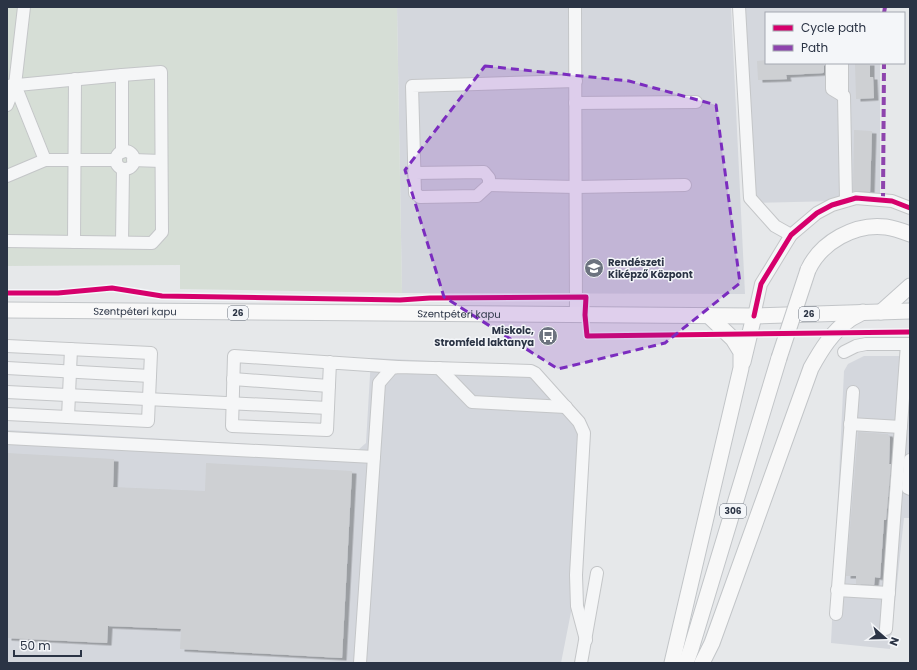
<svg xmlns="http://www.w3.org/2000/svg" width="917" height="670" viewBox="0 0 917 670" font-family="Poppins,sans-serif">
  <defs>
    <filter id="shadow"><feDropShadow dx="4.5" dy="2.5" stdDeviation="0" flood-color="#0004"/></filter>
  </defs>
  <rect width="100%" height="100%" fill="#e6e8ea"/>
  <g fill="#d4d7dd">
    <path d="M397,7h334l14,287 -343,-1z"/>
    <path d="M744,7h136v6h-114v50h114v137l-127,3z"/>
    <path d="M864,356h46v162h-6l-14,131 -59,-6 13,-272 4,-7z"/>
    <path d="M371,358l165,8 51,60 -15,181 -11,56h-554v-233l351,20 8,-7z"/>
  </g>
  <path fill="#d6ded6" d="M7,7h390l5,286 -222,-4v-24l-173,1z"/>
  <g fill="#ced0d3" filter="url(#shadow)">
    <path d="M766,60v3h58v9l-1,1 -37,2 1,4 -29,1 -1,-19z"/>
    <path d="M855,63h15v14h3l1,21 -18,1z"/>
    <path d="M854,130l18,1 -2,61 -17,-1z"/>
    <path d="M858,432l30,2 2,4 -1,26h2l-5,56h-2l-4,58 -5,-1 -1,8 -18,-1v-8h-10z"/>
    <path d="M7,453l107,6 -1,28 92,4 1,-28 146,8 -10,187 -162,-9 1,-20 -73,-3 -1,17 -100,-5z"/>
  </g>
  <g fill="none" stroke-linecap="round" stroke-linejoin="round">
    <defs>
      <g id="minor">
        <path d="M575,7l1,308"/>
        <path d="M739,7l11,191 25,28 16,9"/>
        <path d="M832,63v26l10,6"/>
        <path d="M842,63v32l2,1 2,104"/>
        <path d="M15,85l30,75h71"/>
        <path d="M7,86l115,-11v77"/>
        <path d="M575,103l121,-1"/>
        <path d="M7,105l8,-20 9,-78"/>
        <circle cx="125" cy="160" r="9"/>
        <path d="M133,160l28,1"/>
        <path d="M414,173l70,-1 5,6v7l-12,11 -57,1 -5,-4 -3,-107 164,-5"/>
        <path d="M7,176l38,-16"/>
        <path d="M489,185l87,2 109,-2"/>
        <path d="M7,241l145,2 10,-11 -1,-160 -39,3"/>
        <path d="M74,242l1,-163"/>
        <path d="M122,242l1,-73"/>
        <path d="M754,316l7,-32 30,-49 26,-22 15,-8 24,-7 36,3 18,7"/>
        <path d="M7,346l144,7 -3,68 -141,-7"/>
        <path d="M844,352l12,-6 10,-2h44"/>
        <path d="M330,362l-3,68 -95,-4 2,-70 164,11"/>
        <path d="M7,368l143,8"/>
        <path d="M439,368l33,34 94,5"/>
        <path d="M233,379l96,7"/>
        <path d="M7,392l321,16"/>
        <path d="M68,417l3,-68"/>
        <path d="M850,424l51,3"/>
        <path d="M7,438l367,19"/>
        <path d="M910,460l-2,28 2,1"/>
        <path d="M837,590l52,3"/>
        <path d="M836,614l17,-222"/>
        <path d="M886,629l21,-285"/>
        <path d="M360,663l19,-280 13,-15 6,-1 133,4 4,2 44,49 5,11 -8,142 1,31 9,34"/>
        <path d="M581,663l16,-90"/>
      </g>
      <g id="major">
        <path d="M808,270c13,-28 47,-47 78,-43 8,1 16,4 24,7"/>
        <path id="s1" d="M7,310l747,6 156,-5"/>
        <path d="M881,312l29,-26"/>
        <path d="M743,362l11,-46"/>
        <path d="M672,663l69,-295v-16l-8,-13 -25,-24"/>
        <path d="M686,663l5,-14 88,-291"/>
        <path d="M702,663l10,-20 99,-275c10,-18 21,-36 38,-48 4,-3 9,-5 14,-8"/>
      </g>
    </defs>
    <use href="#minor" stroke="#c4c6c8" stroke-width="14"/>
    <use href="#major" stroke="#c2c5c8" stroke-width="17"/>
    <use href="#minor" stroke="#f5f6f7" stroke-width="12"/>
    <use href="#major" stroke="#f8f8f8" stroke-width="15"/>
    <defs>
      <path id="major-bridge" d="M779,358l29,-88"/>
    </defs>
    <use href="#major-bridge" stroke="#c2c5c8" stroke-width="17" stroke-linecap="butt"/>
    <use href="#major-bridge" stroke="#f8f8f8" stroke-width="15"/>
    <g stroke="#8e44ad" stroke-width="4" stroke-dasharray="8 4" stroke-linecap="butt">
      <path d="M884,13l1,-6"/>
      <path d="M883,201l1,-138"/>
    </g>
    <defs>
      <g id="cycleway">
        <path d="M7,293h51l54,-5 50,8 238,4 30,-2 156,-1 -1,18 2,21 323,-4"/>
        <path d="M754,316l7,-32 30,-49 26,-22 15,-8 24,-7 36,3 18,7"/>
      </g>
    </defs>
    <use href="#cycleway" stroke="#f4f6f9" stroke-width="8"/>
    <use href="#cycleway" stroke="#d6006c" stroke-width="5"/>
  </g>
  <path fill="#7b2cbf" fill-opacity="0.2" stroke="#7b2cbf" stroke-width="3" stroke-dasharray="8 5" stroke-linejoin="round" d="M485,66l144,15 87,24 24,178 -75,60 -107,26 -114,-72 -39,-127z"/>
  <defs>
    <symbol id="school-disc" viewBox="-11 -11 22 22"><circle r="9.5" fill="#6c737f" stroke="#f4f6f9"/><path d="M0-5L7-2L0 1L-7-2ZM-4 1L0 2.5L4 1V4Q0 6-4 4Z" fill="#fff"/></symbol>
    <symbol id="bus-disc" viewBox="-11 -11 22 22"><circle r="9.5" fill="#6c737f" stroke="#f4f6f9"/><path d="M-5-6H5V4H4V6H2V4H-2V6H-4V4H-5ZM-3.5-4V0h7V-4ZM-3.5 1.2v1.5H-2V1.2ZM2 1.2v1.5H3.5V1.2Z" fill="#fff"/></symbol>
  </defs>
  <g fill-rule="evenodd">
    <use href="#school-disc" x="583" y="257" width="22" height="22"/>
    <use href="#bus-disc" x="537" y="325" width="22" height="22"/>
  </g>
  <g text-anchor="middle" stroke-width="3" stroke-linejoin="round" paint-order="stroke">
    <g fill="#f4f6f9" stroke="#676e7b" stroke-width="1">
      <rect x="228" y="306" width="20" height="14" rx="3"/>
      <rect x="799" y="307" width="20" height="14" rx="3"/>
      <rect x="720" y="504" width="26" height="14" rx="3"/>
    </g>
    <g font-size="9" font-weight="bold" fill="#2b3445">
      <text x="238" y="316">26</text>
      <text x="809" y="317">26</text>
      <text x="733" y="514">306</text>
    </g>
    <g font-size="10" font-weight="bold" fill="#2b3445" stroke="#f4f6f9" text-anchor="start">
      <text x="608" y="266">Rendészeti<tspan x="608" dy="12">Kiképző Központ</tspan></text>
      <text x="534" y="334" text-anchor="end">Miskolc,<tspan x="534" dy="12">Stromfeld laktanya</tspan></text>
    </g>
    <g font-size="10" fill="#2b3445" stroke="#f4f6f9">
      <text dy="4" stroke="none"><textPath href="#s1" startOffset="128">Szentpéteri kapu</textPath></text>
      <text dy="4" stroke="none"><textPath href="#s1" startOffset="452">Szentpéteri kapu</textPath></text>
    </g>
  </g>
  <rect width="917" height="670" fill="none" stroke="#2b3445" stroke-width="16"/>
  <rect x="765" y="12" width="140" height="52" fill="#f4f6f9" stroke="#a4a8b1"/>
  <rect x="773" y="25" width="20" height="6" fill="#d6006c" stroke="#a4a8b1"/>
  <text x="801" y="32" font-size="12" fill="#2b3445">Cycle path</text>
  <rect x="773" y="45" width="20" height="6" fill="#8e44ad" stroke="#a4a8b1"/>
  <text x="801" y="52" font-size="12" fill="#2b3445">Path</text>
  <g transform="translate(885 638) rotate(110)" stroke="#f4f6f9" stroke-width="3" paint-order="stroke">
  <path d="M0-3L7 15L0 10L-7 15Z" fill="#2b3445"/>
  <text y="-6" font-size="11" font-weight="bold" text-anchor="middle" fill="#2b3445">N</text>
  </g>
  <path d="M14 650v6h67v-6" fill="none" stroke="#2b3445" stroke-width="2"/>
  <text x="20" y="650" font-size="12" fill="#2b3445" stroke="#f4f6f9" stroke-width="3" paint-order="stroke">50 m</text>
</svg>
